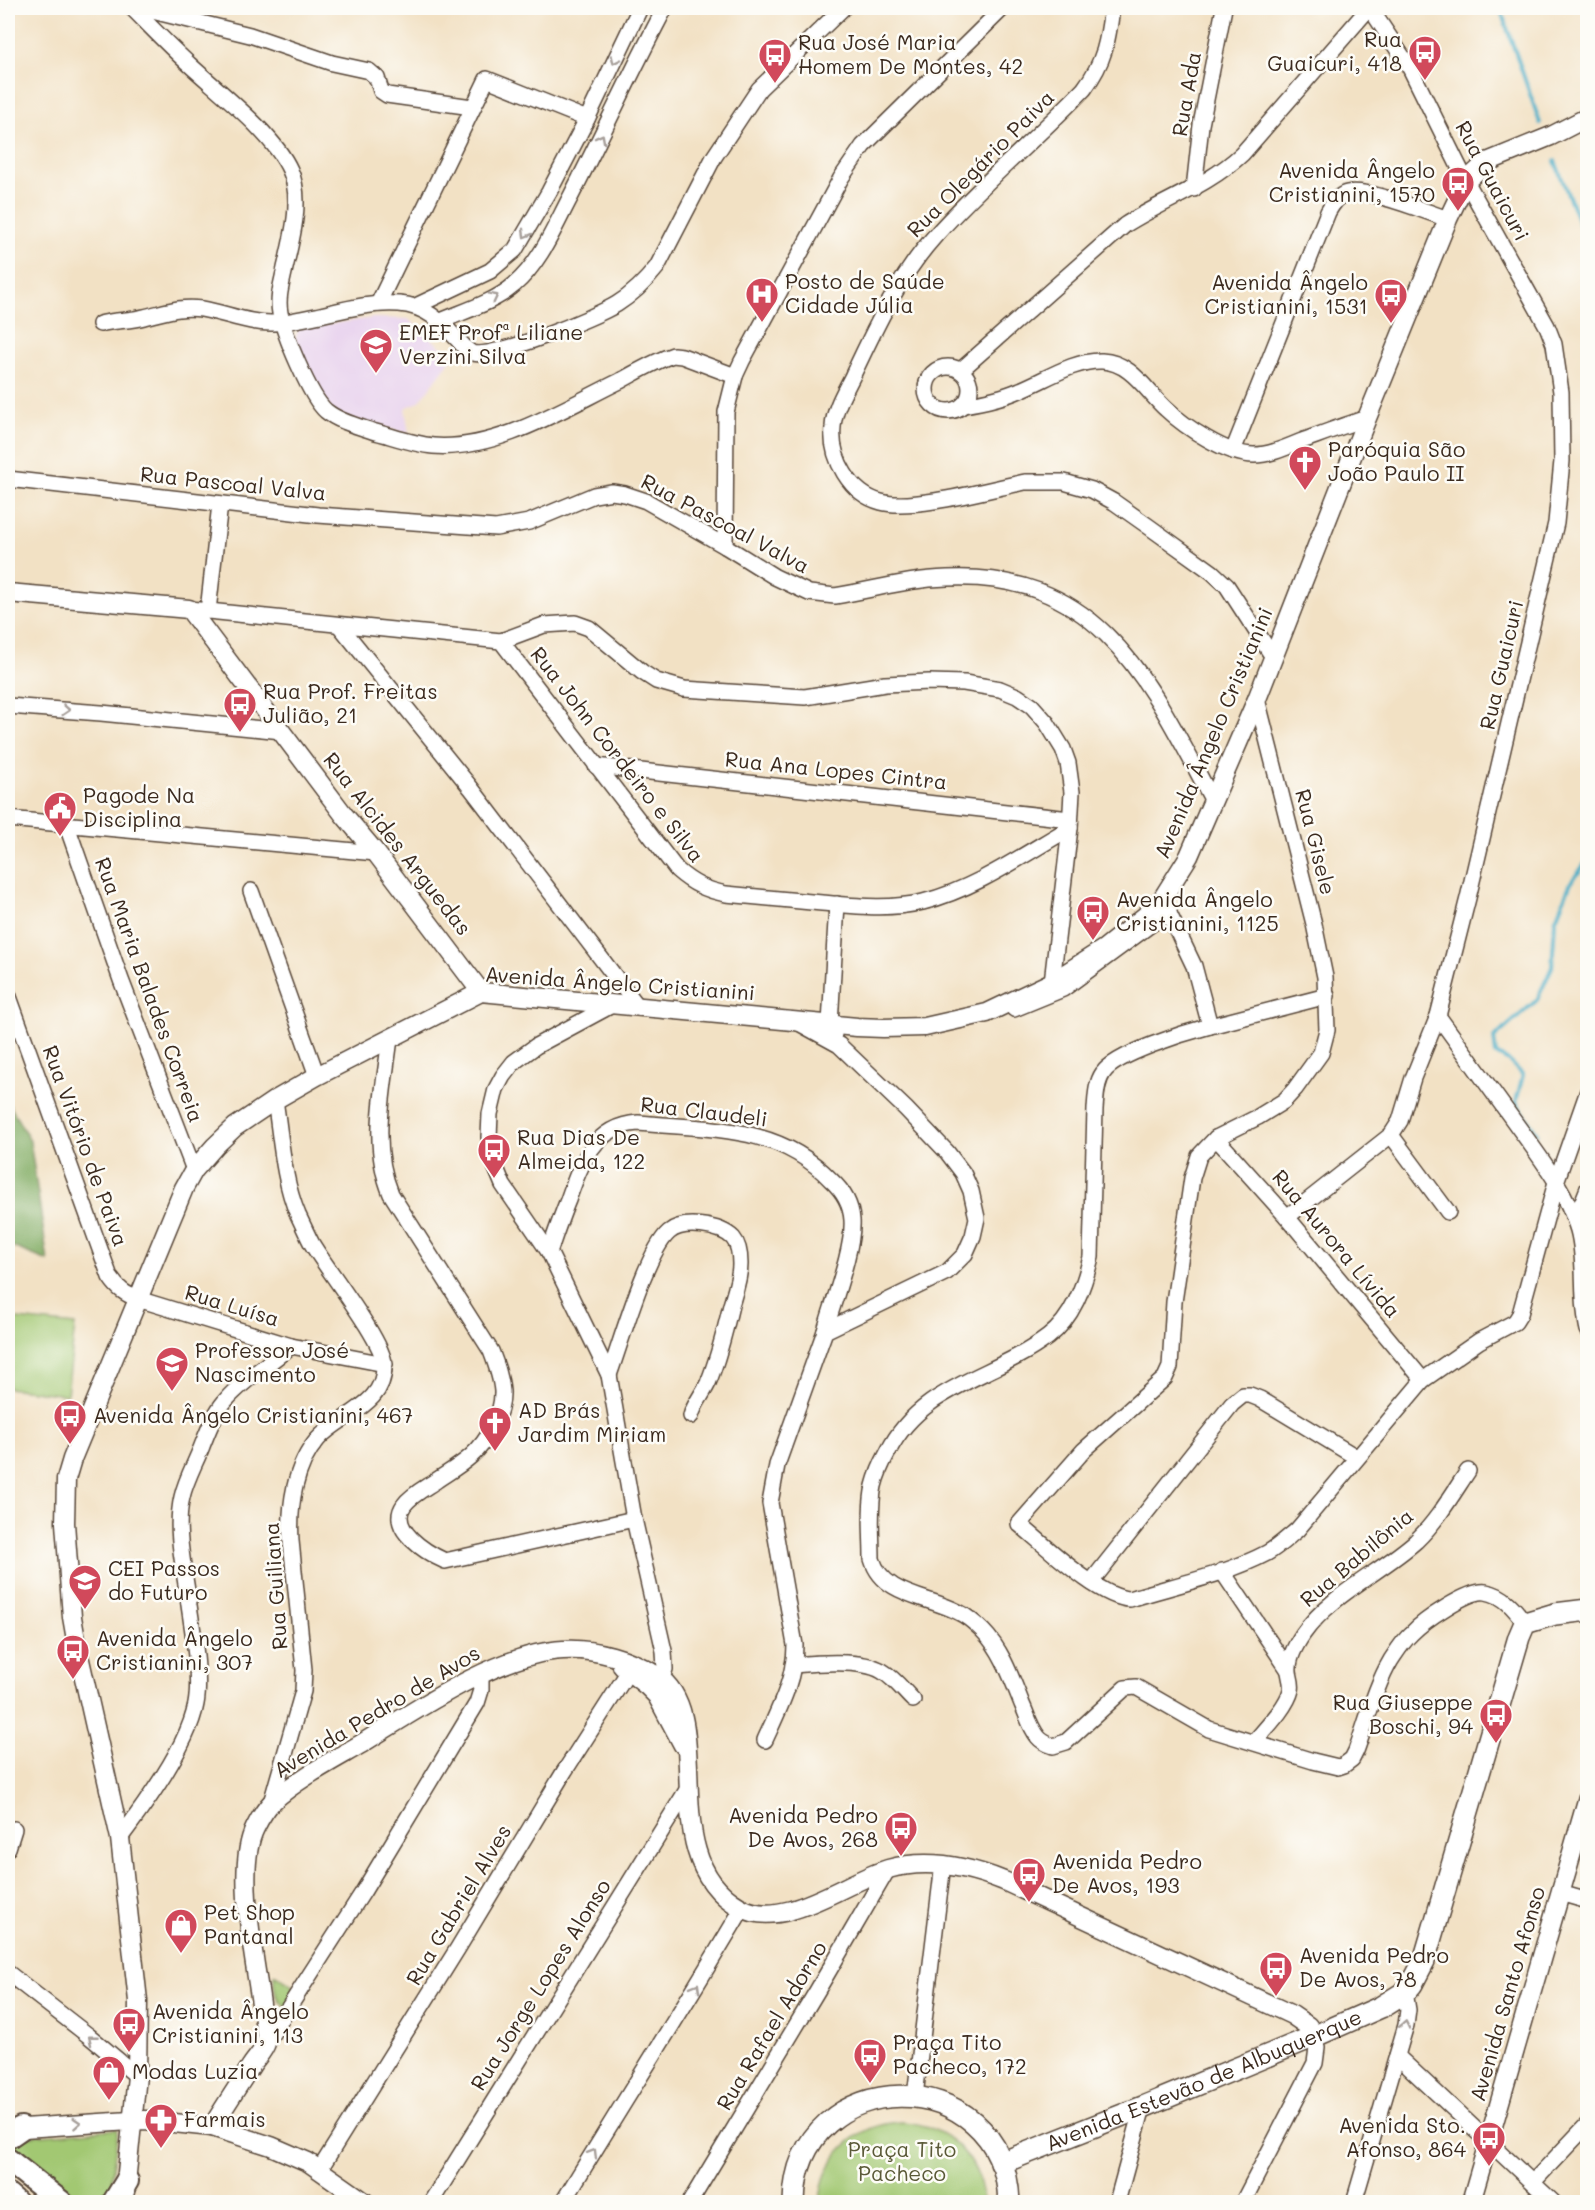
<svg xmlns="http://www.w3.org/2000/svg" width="1595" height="2210" viewBox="0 0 1595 2210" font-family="Mali,sans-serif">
  <rect width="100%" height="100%" fill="#fdfcf7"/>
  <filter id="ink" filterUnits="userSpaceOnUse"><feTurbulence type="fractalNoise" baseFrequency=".0167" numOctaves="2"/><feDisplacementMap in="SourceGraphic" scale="12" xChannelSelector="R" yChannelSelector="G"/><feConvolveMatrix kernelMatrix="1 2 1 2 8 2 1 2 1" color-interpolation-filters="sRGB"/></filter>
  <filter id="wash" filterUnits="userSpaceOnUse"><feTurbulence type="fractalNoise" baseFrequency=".008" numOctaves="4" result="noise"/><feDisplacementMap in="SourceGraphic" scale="24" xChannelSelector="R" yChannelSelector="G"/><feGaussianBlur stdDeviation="1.35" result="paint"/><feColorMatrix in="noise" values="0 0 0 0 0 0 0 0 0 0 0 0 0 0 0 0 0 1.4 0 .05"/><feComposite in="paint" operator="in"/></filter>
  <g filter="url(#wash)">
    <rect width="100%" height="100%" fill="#f2e1c4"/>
    <path fill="#e8d2ee" d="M374,318l34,1 45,38 -34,45 -14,6 4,26 -75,-20 -15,-24 -24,-50 4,-12z"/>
    <g fill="#a2c872" stroke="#6e7948" stroke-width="1.5">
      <path d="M8,1318l67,7 -8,70 -59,-7z"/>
      <path d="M274,1974l26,16 -12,17c-13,-6 -15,-20 -14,-33z"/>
      <path d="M903,2122c44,3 78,36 80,80h-163c2,-45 38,-79 83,-80z"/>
      <path d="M118,2129l-8,65 -5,8h-25l-6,-8 -62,-46v-5l4,-6z"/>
    </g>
    <path fill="#81ac64" stroke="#5e6b41" stroke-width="1.5" d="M8,1102l22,39 18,120 -40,-16z"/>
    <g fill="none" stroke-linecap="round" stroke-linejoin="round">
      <g stroke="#45acc5" stroke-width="4">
        <path d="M1500,8l40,115"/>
        <path d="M1555,161l29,74 4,3"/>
        <path d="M1537,1133l-21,-31 7,-27 -13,-13 -14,-8 -2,-16 43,-38 15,-33 3,-46 16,-39 17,-22"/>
      </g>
    </g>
  </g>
  <g filter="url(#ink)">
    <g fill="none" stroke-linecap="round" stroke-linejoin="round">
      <defs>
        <g id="minor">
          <path d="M132,8c19,19 38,39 58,57 29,27 84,69 100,105 13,29 2,68 -5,98 -3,15 -8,29 -5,45 4,21 30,84 46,98 12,10 31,15 46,20 20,5 40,13 61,15 64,5 131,-38 187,-65 17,-9 35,-20 53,-26l9,1 53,20"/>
          <path d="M140,8l110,27 82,28 37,8 8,7 4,13 6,4 85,12"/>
          <path d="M1112,8c-4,32 -7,53 -28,81 -48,50 -103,95 -149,147 -36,40 -60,92 -83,141 -8,16 -18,32 -19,50 -3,31 17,67 48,75 32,9 109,-13 144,-20h39l28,8 22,12 34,24 64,46 15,14 46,71"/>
          <path d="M1370,8l40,60 56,113 81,145 7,18 7,48 1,69 -6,62 -88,375 -30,118c26,36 52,72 78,108 23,32 51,67 62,106 9,33 2,67 10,100"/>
          <path d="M1194,189l7,-64 23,-117"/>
          <path d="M378,304l109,-225 100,40"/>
          <path d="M416,306l74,-35 25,-21 34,-58 38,-73 53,-111"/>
          <path d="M441,321c23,-10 54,-19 73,-36 27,-23 41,-59 57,-89 32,-62 61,-126 94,-188"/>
          <path d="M100,324c14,-4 30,-3 44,-7 22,-5 35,-11 58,-8 24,4 47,15 72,14 42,-3 83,-22 125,-19 28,2 42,18 60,37 4,4 8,10 13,12 21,7 124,-36 145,-49 16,-10 29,-23 40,-37l57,-110 45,-68 84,-81"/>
          <circle cx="948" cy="389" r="22"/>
          <path d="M961,370l164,-145c39,-25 83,-39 117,-71l127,-146"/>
          <path d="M963,405c19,-3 39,-7 57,-15 25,-10 54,-30 82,-29 29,1 44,30 64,48 19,18 61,46 88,46 16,0 33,-8 48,-14 22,-8 43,-16 65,-23"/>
          <path d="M1233,451l95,-239c4,-7 8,-14 16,-18 18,-9 82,18 104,25"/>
          <path d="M8,479l310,36 178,13 33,-6 65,-27 18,-3 13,2 21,7 79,45 50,31 34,16 26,3c38,-6 74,-17 112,-18 155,-7 203,106 266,223"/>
          <path d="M725,546l1,-134 9,-36 7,-15 99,-183 22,-32 140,-138"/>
          <path d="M189,609l312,32 176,229c16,14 29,20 49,24 32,3 64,6 96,9 34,3 67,7 101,-1 52,-13 100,-47 147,-74"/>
          <path d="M208,611l12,-107"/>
          <path d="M340,626l131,162 168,220"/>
          <path d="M501,641l43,-16 31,-2 14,5 53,44 14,9 28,8 121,8 80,-13 44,-2 35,1 36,6 17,7 15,10 15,17 16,26 5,14 4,29 -2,36 -18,154"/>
          <path d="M1257,699l57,225 11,53 2,53 -6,23 -26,36 -11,12 -26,16 -42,21 -17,18 -7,22 -18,124 -4,65 -5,11 -81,72 -65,74c25,20 81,75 111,75 45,-14 95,-24 137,-46 11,-6 20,-15 30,-23l126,-150 56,-39 36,-19 5,-8 36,-132 32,-91"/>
          <path d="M8,706l93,7 181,18"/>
          <path d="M596,766l474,53"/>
          <path d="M8,819l368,34"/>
          <path d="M66,823l55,157 73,190"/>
          <path d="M251,891l66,185"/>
          <path d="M1162,899l32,67 16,60c-23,6 -95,28 -107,47 -7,10 -7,24 -8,36l-4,148c-7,29 -18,61 -43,80 -54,41 -127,48 -160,115 -6,11 -11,22 -14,34 -5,23 -2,49 -2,73 11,37 56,37 86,53 9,4 18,12 25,19 19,19 29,48 39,73 5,11 8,23 16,33 4,5 9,7 15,9l13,-4 59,-54 11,-1 73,42 104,32 25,6 6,-2 8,-6 4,-8c11,-30 19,-64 35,-91 6,-9 12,-19 20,-26 12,-13 58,-45 75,-42 18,3 29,17 39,31"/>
          <path d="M8,994l102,283c8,12 15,17 28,22l153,47 94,18"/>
          <path d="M612,1005l-76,41 -22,16 -11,14 -7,13 -6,25 -1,23 7,31 7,17 46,67 60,123 25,144 30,132 1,18 -6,19"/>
          <path d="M1014,1009l49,-20 106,-78"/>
          <path d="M1210,1026l117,-30"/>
          <path d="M834,1034l-4,-10 7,-120"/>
          <path d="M390,1038c-6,52 -20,106 1,156l100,157c5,13 10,26 11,40 1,23 -14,50 -31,65 -10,9 -22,16 -34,24 -10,7 -25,14 -33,25 -17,24 23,48 41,56l189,-42"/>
          <path d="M1391,1135l57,77"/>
          <path d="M1216,1138l71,79 136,163"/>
          <path d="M1287,1217l104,-82 9,-14 13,-43 25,-62"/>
          <path d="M1575,1221l13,-33"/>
          <path d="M549,1252c6,-17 12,-35 19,-52 13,-37 26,-74 70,-77 72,7 140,1 193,57 11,10 20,24 21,40 2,28 -19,82 -27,111"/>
          <path d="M609,1375c12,-32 37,-123 60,-143 14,-12 51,-7 64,6 6,7 7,18 7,26 0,14 -5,28 -9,41 -6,26 -13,54 -23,78 -5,11 -14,21 -17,33"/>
          <path d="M1222,1571l66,98"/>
          <path d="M1091,1582l141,-178 11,-9h7l10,4 96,58"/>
          <path d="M793,1665c23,-2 69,-6 89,6 12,7 21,19 31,29"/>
          <path d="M765,1740c14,-31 30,-61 30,-95l-25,-142 7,-38 48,-134 122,-59 18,-18 8,-18 4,-18 -6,-27 -8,-18 -16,-21 -41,-43 -67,-64 -40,-22"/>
          <path d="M1254,1742c11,-13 33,-35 37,-52 2,-8 -3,-15 -2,-22 0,-11 8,-25 14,-34 28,-40 77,-61 113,-93 21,-20 36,-46 52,-70"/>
          <path d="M271,1803l32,-112 1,-21 -13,-129c-2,-34 3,-75 27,-102 22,-25 68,-33 66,-75 0,-22 -58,-96 -72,-120 -5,-9 -9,-19 -14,-29 -15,-35 -17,-77 -23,-115"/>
          <path d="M120,1838c25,-33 69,-94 76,-134 5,-27 -3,-71 -7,-99 -4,-34 -15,-74 -7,-108 4,-18 14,-35 20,-51 6,-15 12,-32 23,-45 18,-21 44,-37 66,-55"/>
          <path d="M8,1848l6,-19"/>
          <path d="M1560,1893l28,8"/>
          <path d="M8,1973l81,63 48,40"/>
          <path d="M266,2043l97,-151 114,-189 4,-13v-16"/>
          <path d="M1397,2056l156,146"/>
          <path d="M915,2096l28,-232"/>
          <path d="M320,2169l138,-221 106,-176 70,-109"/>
          <path d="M1533,2182l55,-58"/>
          <path d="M431,2202l256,-412"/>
          <path d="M563,2202c59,-98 121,-194 179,-293"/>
          <path d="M690,2202l127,-211 71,-122"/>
          <path d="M1117,2202l26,-95"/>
          <path d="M1243,2202l72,-139 2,-15 -2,-12"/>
          <path d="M1354,2202l52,-177 2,-15 -3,-18"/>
        </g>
        <g id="tertiary">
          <path d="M8,593l181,16 155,206 32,38 105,139"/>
          <path d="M622,1666l25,20 10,10 26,49"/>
          <path d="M212,2127c13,-21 26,-41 39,-61 4,-7 13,-15 15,-23 2,-8 -4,-29 -5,-39 -6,-45 -26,-136 -6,-176 4,-8 11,-20 18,-27 26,-23 59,-40 88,-57 55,-34 138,-91 202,-94 31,-2 69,9 94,26 63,42 -6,181 83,231 43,25 106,-26 148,-38 40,-11 79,-3 116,12l288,134 16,11 7,10"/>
          <path d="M9,2129l136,-9 67,7 59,19 37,16 57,40"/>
          <path d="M125,2192l12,-116 1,-75 -18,-163 -42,-187 -6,-34 -7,-94 1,-44 6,-20 112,-271 10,-18 21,-24 20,-19 40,-27 42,-24 164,-84 376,35 26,1 42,-1 62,-14 65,-31 53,-34 40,-32 17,-17 27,-43 68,-157 110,-281 81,-199 18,-38 21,-19 64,-26 37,-19"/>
          <path d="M1471,2202l117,-405"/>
        </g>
        <g id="secondary">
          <path id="s1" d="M1001,2163l142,-56 172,-71 66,-29 24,-15 7,-8 12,-23 95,-324 6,-14 30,-9 33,-4"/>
          <path d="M794,2202c2,-140 210,-142 215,0"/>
        </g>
        <g id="primary">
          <path d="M8,2137l13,-9"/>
          <path d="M8,2160l53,42"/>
          <path d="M8,2195l8,7"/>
          <path d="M114,2202l13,-21"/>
        </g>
      </defs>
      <use href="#minor" stroke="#564537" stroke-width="18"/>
      <use href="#tertiary" stroke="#564537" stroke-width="21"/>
      <use href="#secondary" stroke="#564537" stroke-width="24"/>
      <use href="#primary" stroke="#564537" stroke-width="26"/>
      <use href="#minor" stroke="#fff" stroke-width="15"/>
      <use href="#tertiary" stroke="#fff" stroke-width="18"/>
      <use href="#secondary" stroke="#fff" stroke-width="21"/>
      <use href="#primary" stroke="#fff" stroke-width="22"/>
    </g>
    <defs><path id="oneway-chevron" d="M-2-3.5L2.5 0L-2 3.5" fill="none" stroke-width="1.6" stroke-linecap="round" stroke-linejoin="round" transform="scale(1.5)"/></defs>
    <g stroke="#a79f9a">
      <use href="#oneway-chevron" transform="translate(615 60) rotate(115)"/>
      <use href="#oneway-chevron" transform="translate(601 138) rotate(-62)"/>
      <use href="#oneway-chevron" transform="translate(526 234) rotate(120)"/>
      <use href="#oneway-chevron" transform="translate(494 297) rotate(-27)"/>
      <use href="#oneway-chevron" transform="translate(66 710) rotate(4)"/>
      <use href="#oneway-chevron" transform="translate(696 1987) rotate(-60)"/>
      <use href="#oneway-chevron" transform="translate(1405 2025) rotate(-78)"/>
      <use href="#oneway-chevron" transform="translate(92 2039) rotate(-141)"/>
      <use href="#oneway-chevron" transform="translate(77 2123) rotate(-4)"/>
      <use href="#oneway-chevron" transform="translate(593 2153) rotate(-59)"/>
    </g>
  </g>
  <defs>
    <symbol id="bus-pin" viewBox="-11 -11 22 30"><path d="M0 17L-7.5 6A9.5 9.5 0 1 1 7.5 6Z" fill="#d1495b" stroke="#fdfcf7"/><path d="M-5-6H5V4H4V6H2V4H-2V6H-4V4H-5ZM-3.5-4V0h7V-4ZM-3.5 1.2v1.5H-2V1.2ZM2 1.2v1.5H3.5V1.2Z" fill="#fff"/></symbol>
    <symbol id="hospital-pin" viewBox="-11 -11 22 30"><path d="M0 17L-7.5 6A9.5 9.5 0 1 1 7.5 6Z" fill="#d1495b" stroke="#fdfcf7"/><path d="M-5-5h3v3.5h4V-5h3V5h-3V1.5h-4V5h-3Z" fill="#fff"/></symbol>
    <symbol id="school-pin" viewBox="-11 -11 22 30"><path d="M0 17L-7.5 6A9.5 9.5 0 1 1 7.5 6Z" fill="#d1495b" stroke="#fdfcf7"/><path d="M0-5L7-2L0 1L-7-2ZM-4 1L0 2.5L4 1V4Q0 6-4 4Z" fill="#fff"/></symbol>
    <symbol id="church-pin" viewBox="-11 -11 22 30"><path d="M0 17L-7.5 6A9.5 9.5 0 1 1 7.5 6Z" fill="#d1495b" stroke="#fdfcf7"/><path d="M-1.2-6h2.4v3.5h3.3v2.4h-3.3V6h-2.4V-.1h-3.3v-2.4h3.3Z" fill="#fff"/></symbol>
    <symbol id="civic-pin" viewBox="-11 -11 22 30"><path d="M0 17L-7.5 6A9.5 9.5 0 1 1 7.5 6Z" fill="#d1495b" stroke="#fdfcf7"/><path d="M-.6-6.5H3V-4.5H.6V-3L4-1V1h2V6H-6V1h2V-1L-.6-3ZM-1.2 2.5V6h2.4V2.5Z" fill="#fff"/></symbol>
    <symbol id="shop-pin" viewBox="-11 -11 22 30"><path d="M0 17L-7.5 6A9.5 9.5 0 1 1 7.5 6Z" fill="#d1495b" stroke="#fdfcf7"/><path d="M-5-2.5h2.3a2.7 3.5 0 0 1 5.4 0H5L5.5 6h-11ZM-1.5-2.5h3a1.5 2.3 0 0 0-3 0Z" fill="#fff"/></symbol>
    <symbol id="pharmacy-pin" viewBox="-11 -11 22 30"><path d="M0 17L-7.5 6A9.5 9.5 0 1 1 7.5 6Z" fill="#d1495b" stroke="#fdfcf7"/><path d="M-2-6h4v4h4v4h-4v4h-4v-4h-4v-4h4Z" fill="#fff"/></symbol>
  </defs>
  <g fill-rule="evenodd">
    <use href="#bus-pin" x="1406" y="33" width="38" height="52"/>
    <use href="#bus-pin" x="756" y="36" width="38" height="52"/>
    <use href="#bus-pin" x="1439" y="164" width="38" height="52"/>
    <use href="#hospital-pin" x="743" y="275" width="38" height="52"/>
    <use href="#bus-pin" x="1372" y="276" width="38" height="52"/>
    <use href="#school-pin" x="357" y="326" width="38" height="52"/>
    <use href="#church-pin" x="1286" y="443" width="38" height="52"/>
    <use href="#bus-pin" x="221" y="685" width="38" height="52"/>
    <use href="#civic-pin" x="41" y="789" width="38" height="52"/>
    <use href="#bus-pin" x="1074" y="893" width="38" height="52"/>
    <use href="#bus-pin" x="475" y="1131" width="38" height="52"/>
    <use href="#school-pin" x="153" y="1344" width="38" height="52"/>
    <use href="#bus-pin" x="51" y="1397" width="38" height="52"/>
    <use href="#church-pin" x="476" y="1404" width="38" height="52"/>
    <use href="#school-pin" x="66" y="1562" width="38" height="52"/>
    <use href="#bus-pin" x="54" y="1632" width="38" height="52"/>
    <use href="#bus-pin" x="1477" y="1696" width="38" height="52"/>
    <use href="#bus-pin" x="882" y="1809" width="38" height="52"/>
    <use href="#bus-pin" x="1010" y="1855" width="38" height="52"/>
    <use href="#shop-pin" x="162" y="1906" width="38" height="52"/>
    <use href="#bus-pin" x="1257" y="1949" width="38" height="52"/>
    <use href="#bus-pin" x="110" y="2005" width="38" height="52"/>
    <use href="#bus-pin" x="851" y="2036" width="38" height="52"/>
    <use href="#shop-pin" x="90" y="2053" width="38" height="52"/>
    <use href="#pharmacy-pin" x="142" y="2101" width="38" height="52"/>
    <use href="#bus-pin" x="1470" y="2119" width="38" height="52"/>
  </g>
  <g text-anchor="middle" stroke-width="5" stroke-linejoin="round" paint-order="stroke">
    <g font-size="21" fill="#3b2a1e" stroke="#fdfcf7" text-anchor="start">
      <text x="1402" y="47" text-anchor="end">Rua<tspan x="1402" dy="24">Guaicuri, 418</tspan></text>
      <text x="798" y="50">Rua José Maria<tspan x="798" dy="24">Homem De Montes, 42</tspan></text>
      <text x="1435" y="178" text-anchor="end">Avenida Ângelo<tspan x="1435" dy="24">Cristianini, 1570</tspan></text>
      <text x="785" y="289">Posto de Saúde<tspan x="785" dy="24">Cidade Júlia</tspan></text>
      <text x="1368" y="290" text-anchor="end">Avenida Ângelo<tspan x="1368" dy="24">Cristianini, 1531</tspan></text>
      <text x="399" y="340">EMEF Profª Liliane<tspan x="399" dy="24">Verzini Silva</tspan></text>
      <text x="1328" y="457">Paróquia São<tspan x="1328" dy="24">João Paulo II</tspan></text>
      <text x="263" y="699">Rua Prof. Freitas<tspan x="263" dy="24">Julião, 21</tspan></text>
      <text x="83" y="803">Pagode Na<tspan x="83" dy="24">Disciplina</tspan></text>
      <text x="1116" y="907">Avenida Ângelo<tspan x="1116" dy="24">Cristianini, 1125</tspan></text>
      <text x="517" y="1145">Rua Dias De<tspan x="517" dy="24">Almeida, 122</tspan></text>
      <text x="195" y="1358">Professor José<tspan x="195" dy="24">Nascimento</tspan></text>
      <text x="518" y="1418">AD Brás<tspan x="518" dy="24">Jardim Miriam</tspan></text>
      <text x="93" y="1423">Avenida Ângelo Cristianini, 467</text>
      <text x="108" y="1576">CEI Passos<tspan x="108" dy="24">do Futuro</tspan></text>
      <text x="96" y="1646">Avenida Ângelo<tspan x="96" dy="24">Cristianini, 307</tspan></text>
      <text x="1473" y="1710" text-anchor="end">Rua Giuseppe<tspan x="1473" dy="24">Boschi, 94</tspan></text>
      <text x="878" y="1823" text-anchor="end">Avenida Pedro<tspan x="878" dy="24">De Avos, 268</tspan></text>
      <text x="1052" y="1869">Avenida Pedro<tspan x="1052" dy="24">De Avos, 193</tspan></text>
      <text x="204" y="1920">Pet Shop<tspan x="204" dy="24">Pantanal</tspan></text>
      <text x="1299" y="1963">Avenida Pedro<tspan x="1299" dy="24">De Avos, 78</tspan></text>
      <text x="152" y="2019">Avenida Ângelo<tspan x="152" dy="24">Cristianini, 113</tspan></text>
      <text x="893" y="2050">Praça Tito<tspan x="893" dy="24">Pacheco, 172</tspan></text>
      <text x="132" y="2079">Modas Luzia</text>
      <text x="184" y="2127">Farmais</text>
      <text x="1466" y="2133" text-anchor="end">Avenida Sto.<tspan x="1466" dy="24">Afonso, 864</tspan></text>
    </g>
    <g font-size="21" fill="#3b2a1e" stroke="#fdfcf7">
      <text transform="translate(1187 94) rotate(-80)" y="7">Rua Ada</text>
      <text transform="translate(981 164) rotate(-45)" y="7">Rua Olegário Paiva</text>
      <text transform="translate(1492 181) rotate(62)" y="7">Rua Guaicuri</text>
      <text transform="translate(233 484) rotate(6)" y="7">Rua Pascoal Valva</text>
      <text transform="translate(725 524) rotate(28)" y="7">Rua Pascoal Valva</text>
      <text transform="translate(1502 665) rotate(-77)" y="7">Rua Guaicuri</text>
      <text transform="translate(1214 733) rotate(-67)" y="7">Avenida Ângelo Cristianini</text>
      <text transform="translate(617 755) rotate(52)" y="7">Rua John Cordeiro e Silva</text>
      <text transform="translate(836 771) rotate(6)" y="7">Rua Ana Lopes Cintra</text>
      <text transform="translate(1315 842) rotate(76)" y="7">Rua Gisele</text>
      <text transform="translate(397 844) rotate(52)" y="7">Rua Alcides Arguedas</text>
      <text transform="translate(620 984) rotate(4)" y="7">Avenida Ângelo Cristianini</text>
      <text transform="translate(149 990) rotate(70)" y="7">Rua Maria Balades Correia</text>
      <text transform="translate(704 1112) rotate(7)" y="7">Rua Claudeli</text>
      <text transform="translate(85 1146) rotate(70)" y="7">Rua Vitório de Paiva</text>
      <text transform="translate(1336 1244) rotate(50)" y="7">Rua Aurora Lívida</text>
      <text transform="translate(232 1306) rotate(17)" y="7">Rua Luísa</text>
      <text transform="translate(1357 1558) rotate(-40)" y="7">Rua Babilônia</text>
      <text transform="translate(276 1586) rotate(-94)" y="7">Rua Guiliana</text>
      <text transform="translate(377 1712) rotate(-31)" y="7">Avenida Pedro de Avos</text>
      <text transform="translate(459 1905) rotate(-59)" y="7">Rua Gabriel Alves</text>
      <text transform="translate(541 1985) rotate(-58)" y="7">Rua Jorge Lopes Alonso</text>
      <text transform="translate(1508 1994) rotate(-74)" y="7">Avenida Santo Afonso</text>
      <text transform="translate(772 2026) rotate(-59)" y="7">Rua Rafael Adorno</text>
      <text dy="7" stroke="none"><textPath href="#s1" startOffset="219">Avenida Estevão de Albuquerque</textPath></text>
    </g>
    <g font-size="21" fill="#5a5937" stroke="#fdfcf7">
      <text x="902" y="2157">Praça Tito<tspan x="902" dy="24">Pacheco</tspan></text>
    </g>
  </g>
  <rect width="1595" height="2210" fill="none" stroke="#fdfcf7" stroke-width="30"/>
</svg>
